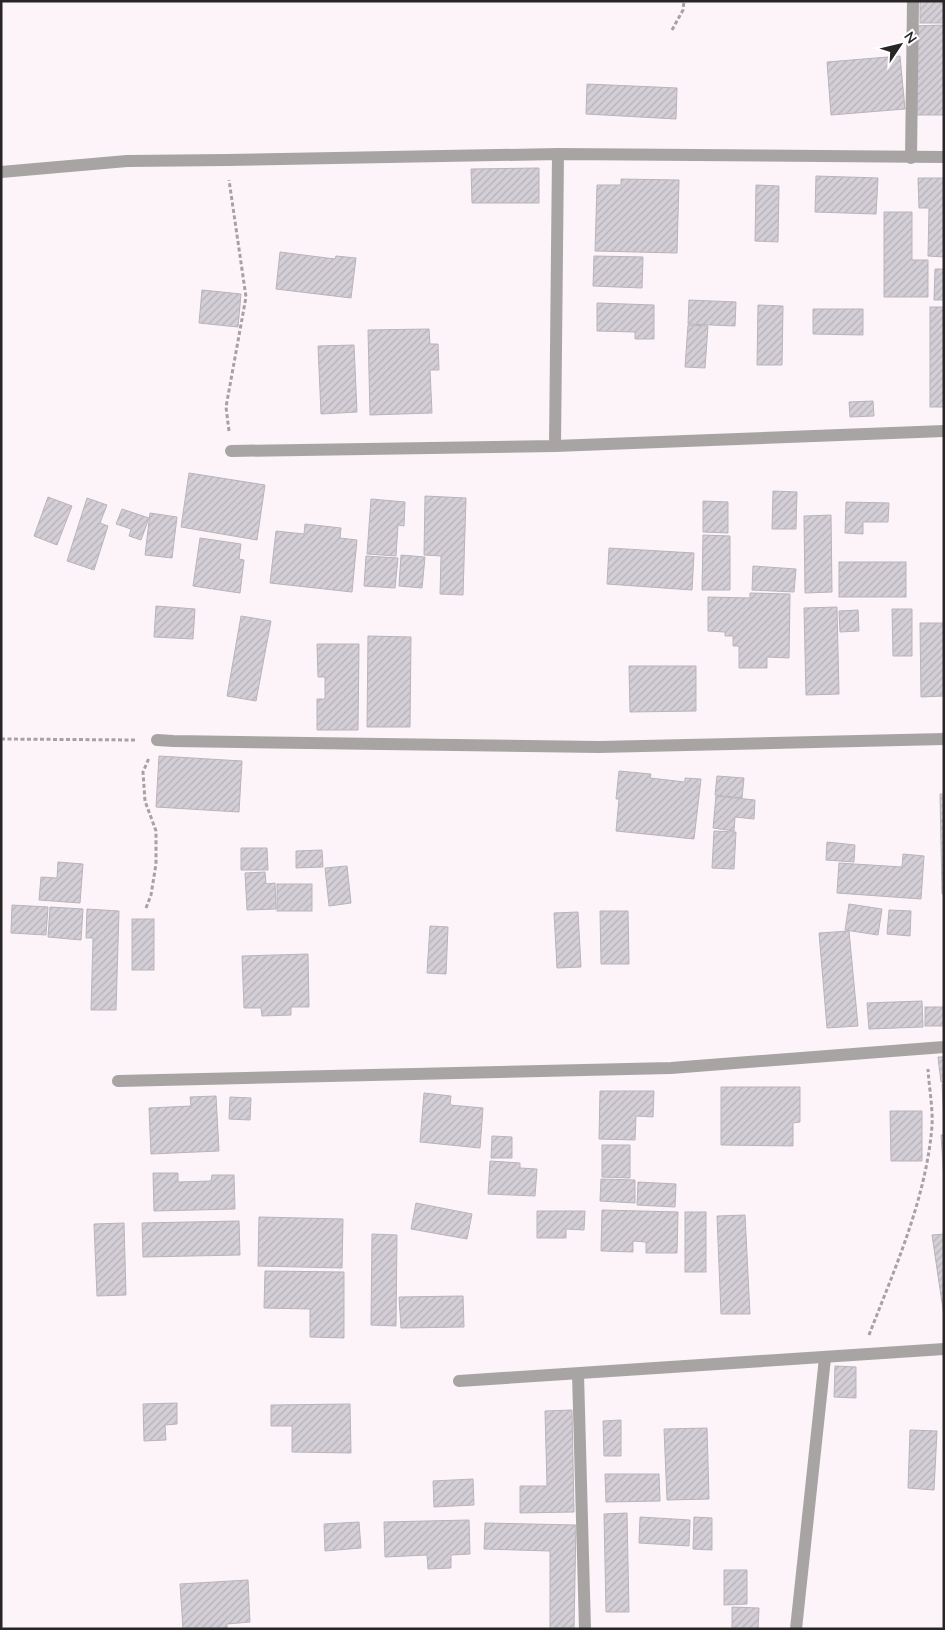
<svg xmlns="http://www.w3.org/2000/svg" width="945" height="1630" viewBox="0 0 945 1630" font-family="'Nunito Sans',sans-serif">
  <defs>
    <pattern id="building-hatch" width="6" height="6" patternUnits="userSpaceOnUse" patternTransform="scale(1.25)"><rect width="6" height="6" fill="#d4ced6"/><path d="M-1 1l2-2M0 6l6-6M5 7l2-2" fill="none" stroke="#b6b1b8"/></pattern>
  </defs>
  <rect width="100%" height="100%" fill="#fdf4f9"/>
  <g fill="url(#building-hatch)" stroke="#b9b4bb">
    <rect x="920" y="1" width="24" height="22"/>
    <path d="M944,25v90h-30l-1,-89z"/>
    <path d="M900,56l5,53 -74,6 -4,-53z"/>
    <path d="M587,84l90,4 -1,31 -90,-5z"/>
    <path d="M539,168v35h-67l-1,-34z"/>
    <path d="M816,176l62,2 -2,36 -61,-2z"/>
    <path d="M918,178h26v79l-16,-1 1,-48h-10z"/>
    <path d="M621,179l58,1 -2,73 -82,-2 2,-66h24z"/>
    <path d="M756,185l23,1 -1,56 -23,-1z"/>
    <path d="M884,212h28v48h16v37h-44z"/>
    <path d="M280,252l55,7 1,-3 20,2 -5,40 -75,-9z"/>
    <path d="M594,256l49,1 -1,31 -49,-2z"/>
    <path d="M935,269h9v31h-10z"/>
    <path d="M202,290l39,4 -3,33 -39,-4z"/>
    <path d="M689,300l47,2 -1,24 -47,-2z"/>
    <path d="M597,303l57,2v34h-19v-7l-38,-1z"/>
    <path d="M758,305l25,1 -1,59h-25z"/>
    <rect x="930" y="307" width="14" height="100"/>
    <path d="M813,309h50v26l-50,-1z"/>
    <path d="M688,325l20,1 -3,42 -20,-1z"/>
    <path d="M429,329l1,15h8l1,26h-9l2,43 -62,2 -2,-85z"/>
    <path d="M354,345l3,67 -36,2 -3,-68z"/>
    <path d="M873,401l1,15 -24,1 -1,-15z"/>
    <path d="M189,473l76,12 -8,55 -76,-13z"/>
    <path d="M773,491l24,1 -1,37h-24z"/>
    <path d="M425,496l41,2 -3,97 -23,-1 1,-38 -17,-1z"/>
    <path d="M48,497l24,9 -15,39 -23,-9z"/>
    <path d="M87,498l20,7 -7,18 8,3 -14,44 -27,-9z"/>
    <path d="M371,499l34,3 -1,24 -6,-1 -2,31 -29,-2z"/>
    <path d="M703,501l25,1v31l-25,-1z"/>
    <path d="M846,502l43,1 -1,19h-25v12l-18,-1z"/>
    <path d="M122,509l27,9 -8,22 -12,-4 2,-7 -15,-5z"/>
    <path d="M150,513l27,4 -5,41 -27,-3z"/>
    <path d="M831,515l1,77 -27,1 -1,-77z"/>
    <path d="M305,524l36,4 -1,10 17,2 -5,52 -82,-9 6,-52 28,3z"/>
    <path d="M703,535l27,1v54h-28z"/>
    <path d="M200,538l41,6 -2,15 5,1 -4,33 -47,-7z"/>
    <path d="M609,548l85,5 -2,37 -85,-6z"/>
    <path d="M401,555l24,2 -3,31 -23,-2z"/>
    <path d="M366,556l32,2 -3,30 -31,-2z"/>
    <rect x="839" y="562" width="67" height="35"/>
    <path d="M753,566l43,3 -2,23 -42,-2z"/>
    <path d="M750,593l40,1 -1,64 -22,-1v11h-28v-22h-6v-10h-8v-4l-17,-1v-34l42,1z"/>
    <path d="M156,606l39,3 -2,30 -39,-2z"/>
    <path d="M837,607l2,87 -33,1 -2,-87z"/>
    <path d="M892,609h20v47h-19z"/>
    <path d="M858,610l1,21 -19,1 -1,-21z"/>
    <path d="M241,616l30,5 -15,80 -29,-5z"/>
    <path d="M920,623h24v73l-23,1z"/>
    <path d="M368,636l43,1 -1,90h-43z"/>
    <path d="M317,644h42l-1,86h-41v-31h8v-22h-7z"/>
    <path d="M629,666h67v45l-66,1z"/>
    <path d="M159,756l83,5 -3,51 -83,-5z"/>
    <path d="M619,771l32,3 -1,4 35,4v-4l16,1 -7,60 -78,-8 3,-32h-3z"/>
    <path d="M717,776l27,2 -2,20 -27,-3z"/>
    <path d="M940,794h4v100h-2z"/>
    <path d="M716,796l39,4 -1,19 -19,-2 -1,14 -21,-3z"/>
    <path d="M714,831l22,1 -2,37 -22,-1z"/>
    <path d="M827,842l28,3 -1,17 -28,-2z"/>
    <path d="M241,848h26l1,22h-27z"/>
    <path d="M322,850l1,17 -27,1v-17z"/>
    <path d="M903,854l21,2 -3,43 -84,-6 2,-30 63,4z"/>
    <path d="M58,862l25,2 -3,39 -41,-3 2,-23 16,1z"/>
    <path d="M347,866l4,37 -22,3 -4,-38z"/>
    <path d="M265,872l1,12 9,-1 1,26 -29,1 -2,-37z"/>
    <rect x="277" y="884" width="35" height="27"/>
    <path d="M849,904l33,5 -4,26 -33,-5z"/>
    <path d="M12,905l36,2 -2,28 -35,-2z"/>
    <path d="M50,907l33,2 -2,31 -33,-3z"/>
    <path d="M87,909l32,2 -3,99h-25l2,-72h-7z"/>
    <path d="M889,910l22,1 -1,25 -23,-2z"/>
    <path d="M600,911h28l1,53h-28z"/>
    <path d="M578,912l3,55 -24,1 -3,-55z"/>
    <rect x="132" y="919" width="22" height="51"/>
    <path d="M430,926l18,1 -2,47 -19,-1z"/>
    <path d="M849,931l9,95 -31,2 -8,-95z"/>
    <path d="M308,954l1,53h-18v8l-29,1 -1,-8h-17l-2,-52z"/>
    <path d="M922,1001l1,26 -54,2 -2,-26z"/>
    <rect x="925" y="1007" width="19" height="19"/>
    <path d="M938,1057h6v25h-3z"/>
    <path d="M942,1084h2v39z"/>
    <path d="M721,1087h79v35l-7,1v23l-72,-1z"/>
    <path d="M600,1091h54l-1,26 -17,-1 -1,24 -36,-1z"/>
    <path d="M424,1093l27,3 -1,9 33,3 -3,40 -60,-6z"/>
    <path d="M216,1096l3,55 -68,3 -2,-46 42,-2 -1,-9z"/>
    <path d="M230,1097l21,1 -1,22 -21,-1z"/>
    <path d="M890,1111h32v50h-31z"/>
    <path d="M941,1135h3v45z"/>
    <path d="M492,1136l20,1v21h-21z"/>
    <path d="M602,1145h28v33l-28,-1z"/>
    <path d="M490,1161l30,2v5l17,1 -2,27 -47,-2z"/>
    <path d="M153,1173h25v9l33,-1 1,-6h22l1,34 -81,2z"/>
    <path d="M601,1179l34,1v23l-35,-2z"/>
    <path d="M638,1182l38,2 -1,23 -38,-2z"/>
    <path d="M416,1203l56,11 -5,25 -56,-10z"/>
    <path d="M602,1210l76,2 -1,41h-31v-11l-13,-1v11l-32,-1z"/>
    <path d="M537,1211h48l-1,19 -18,-1v9h-29z"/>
    <rect x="685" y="1212" width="21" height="60"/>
    <path d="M745,1215l5,99h-29l-4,-98z"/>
    <path d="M259,1217l84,2 -1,49 -84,-2z"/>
    <path d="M239,1221l1,34 -97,2 -1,-34z"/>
    <path d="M124,1223l2,72 -29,1 -3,-72z"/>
    <path d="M372,1234l25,1 -1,91 -25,-1z"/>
    <path d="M944,1234v82l-12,-81z"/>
    <path d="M265,1271l79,1v66l-34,-1v-28l-46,-1z"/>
    <path d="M463,1296l1,31 -63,1 -2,-31z"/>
    <path d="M835,1366l21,1v31l-22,-1z"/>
    <path d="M177,1403v21l-12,1 1,15 -22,1 -1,-37z"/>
    <path d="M350,1404l1,49 -59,-1v-26h-21v-21z"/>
    <path d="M572,1410l2,102 -54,1v-27h27l-2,-75z"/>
    <path d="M621,1420v36h-17l-1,-35z"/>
    <path d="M707,1428l2,71 -42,1 -3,-71z"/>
    <path d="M910,1430l27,1 -3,59 -26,-2z"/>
    <path d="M605,1474h54l1,27 -54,1z"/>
    <path d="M473,1479l1,26 -40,2 -1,-26z"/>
    <path d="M627,1513l2,99h-23l-2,-98z"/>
    <path d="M640,1517l50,3 -1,26 -50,-3z"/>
    <path d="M694,1517l18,1v32l-19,-1z"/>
    <path d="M469,1520l1,34 -19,1v13l-23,1 -1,-14 -42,2 -1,-35z"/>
    <path d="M359,1522l2,26 -36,3 -1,-27z"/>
    <path d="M485,1523l91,2 -2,104h-24v-78l-66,-2z"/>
    <path d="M724,1570h23v34l-23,1z"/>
    <path d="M248,1580l2,42 -23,2v5h-44l-3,-45z"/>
    <path d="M732,1607l27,1 -1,21h-26z"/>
  </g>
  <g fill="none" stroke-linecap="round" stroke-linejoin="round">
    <g stroke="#a7a0a4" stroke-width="3" stroke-dasharray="4 2.5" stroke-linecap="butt">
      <path d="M672,30l11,-20 1,-9"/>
      <path d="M229,431l-3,-24 20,-110 -17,-117"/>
      <path d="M1,739l136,1"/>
      <path d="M146,908l5,-13 5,-31v-33l-11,-30 -2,-29 6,-14"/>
      <path d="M869,1335c26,-67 57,-136 63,-209 1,-18 -3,-39 -4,-57"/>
    </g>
    <g stroke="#a8a4a4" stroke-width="12">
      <path d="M911,158l2,-157"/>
      <path d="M1,172l126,-11 100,-1 331,-6 386,3"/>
      <path d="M555,446l3,-292"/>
      <path d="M231,451l324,-5 389,-15"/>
      <path d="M157,740l16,1 426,6 345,-8"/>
      <path d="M118,1081l553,-13 273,-21"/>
      <path d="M578,1374l7,255"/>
      <path d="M459,1381l485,-32"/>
      <path d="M796,1629l29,-271"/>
    </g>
  </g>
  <rect width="945" height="1630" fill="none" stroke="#282527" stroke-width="5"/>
  <g transform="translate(900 45) rotate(55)" stroke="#ffffff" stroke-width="4" paint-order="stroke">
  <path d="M0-4L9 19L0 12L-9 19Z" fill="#282527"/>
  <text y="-8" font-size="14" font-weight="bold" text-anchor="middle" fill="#282527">N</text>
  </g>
</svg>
